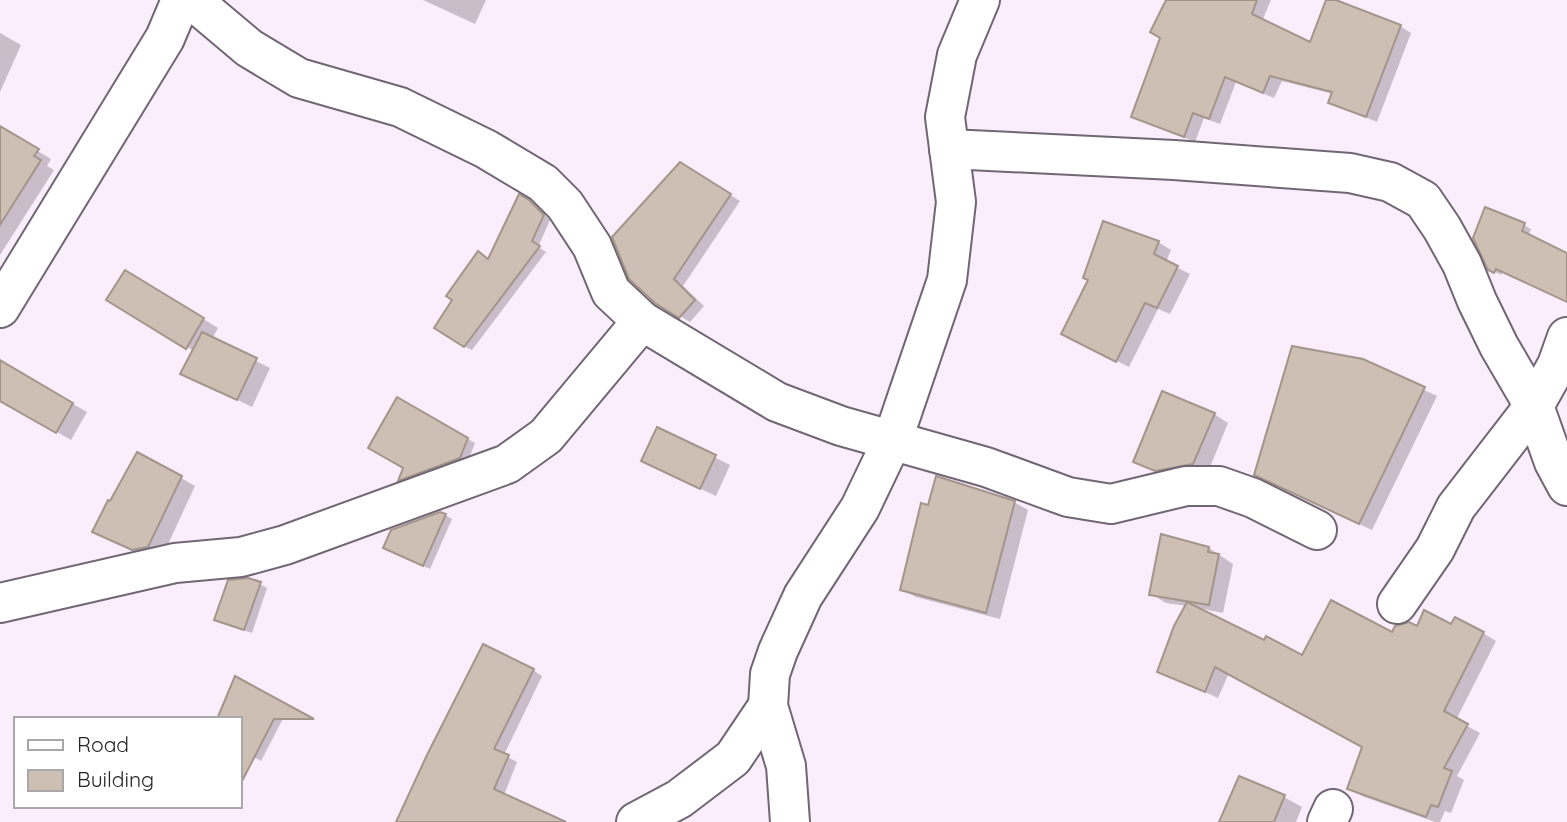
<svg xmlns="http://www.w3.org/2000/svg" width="1567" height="822" viewBox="0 0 1567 822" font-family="Quicksand,sans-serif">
  <rect width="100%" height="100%" fill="#faedfc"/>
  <g fill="#0003">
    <path d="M423,0h63l-11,24z"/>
    <path d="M1168,0h103l-9,21 49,24 17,-45 72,26 11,7 -34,89 -47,-20 3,-8 -51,-13 -8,17 -38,-16 -16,42 -16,-6 -9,24 -62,-26 29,-79z"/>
    <path d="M0,33l21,12 -21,47z"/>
    <path d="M0,128l51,31 -4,7 7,4 -54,85z"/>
    <path d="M690,170l50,31 -57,85 21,20 -14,16 -34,-20z"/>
    <path d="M520,197l17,10 13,13 -12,27 8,5 -74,98 -8,-4 26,-85z"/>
    <path d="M1524,225l7,4 -3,7 -27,39 -11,-6z"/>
    <path d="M1158,242l13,8 -5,12 24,12 -20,40 -12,-5 -29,58 -53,-27 14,-60z"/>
    <path d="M126,272l92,56 -6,11 58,29 -18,39 -70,-34 12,-22 -85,-52z"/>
    <path d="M1363,361l74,35 -65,134 -104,-48z"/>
    <path d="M6,366l81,46 -16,28 -71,-41v-22z"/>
    <path d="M398,400l77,43 -7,18 -62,23 -6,-4 5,-13z"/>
    <path d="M1214,414l14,9 -20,49 -37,6 -36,-17z"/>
    <path d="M658,429l72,36 -14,31 -58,-27z"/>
    <path d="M181,478l14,8 -32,69 -15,3 -39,-19z"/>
    <path d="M1014,502l14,8 -28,109 -84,-22 -14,-7z"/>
    <path d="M445,515l7,4 -22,50 -38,-17z"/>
    <path d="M1209,548l24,16 -10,49 -25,-5 66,34 38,15 115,-29 35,-1 31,6 13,8 -40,79 24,13 -23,43 7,4 -13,33 -6,-2 -5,11h-5l-73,-26 -13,-8 15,-41 -135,-74 -11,25 -59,-27 28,-65 -21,-3 -15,-9z"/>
    <path d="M260,584l7,4 -15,45 -29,-10z"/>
    <path d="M533,670l9,6 -38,79 13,7 -13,33 19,27h-125z"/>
    <path d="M289,707l-28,54 -21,-11v-31z"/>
    <path d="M1240,778l44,19 18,10 -6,15h-75z"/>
  </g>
  <g fill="#cebfb4" stroke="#a3958a" stroke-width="2">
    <path d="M1166,0h91l-5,14 58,28 16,-42h10l65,25 -35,92 -38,-14 4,-11 -62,-16 -7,17 -38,-16 -16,42 -16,-6 -9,24 -53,-20 29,-79 -10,-6z"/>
    <path d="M0,126l39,23 -5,7 7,4 -41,65z"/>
    <path d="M680,162l51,32 -57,85 21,21 -16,18 -24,-15 -26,-24 -17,-42z"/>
    <path d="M519,194l10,6 15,15 -12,26 8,5 -76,101 -30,-19 18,-28 -6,-4 32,-45 10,8z"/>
    <path d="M1485,207l40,16 -3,8 45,22v49l-71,-33 -2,4 -6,-3 -15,-32z"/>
    <path d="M1103,221l56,20 -5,13 24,12 -21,42 -12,-5 -29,59 -55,-28 27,-54 -5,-2z"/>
    <path d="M125,270l79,48 -18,31 -80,-49z"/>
    <path d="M202,332l55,26 -20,42 -57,-26z"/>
    <path d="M1292,346l71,13 62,28 -66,137 -105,-49z"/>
    <path d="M0,360l73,43 -17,30 -56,-32z"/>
    <path d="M1162,391l53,22 -22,51 -38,7 -22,-9z"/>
    <path d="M397,397l71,41 -8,20 -62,23 5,-13 -35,-20z"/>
    <path d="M657,427l59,28 -16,34 -59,-28z"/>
    <path d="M137,452l45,24 -34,71 -16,3 -40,-18 16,-32 2,1z"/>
    <path d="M936,476l79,25 -29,112 -86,-23 21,-87 7,2z"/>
    <path d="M440,512l6,2 -23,52 -40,-18 8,-18z"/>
    <path d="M1161,534l48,13 -1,5 11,2 -10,51 -60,-10z"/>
    <path d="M248,578l13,4 -17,48 -30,-10 14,-40z"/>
    <path d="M1331,600l61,32 3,-6 14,-4 8,4 7,-16 27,14 4,-7 29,15 -40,79 24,13 -24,44 8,3 -14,36 -7,-2 -5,12 -79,-28 15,-42 -147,-80 -10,25 -48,-20 17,-46 13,-24 77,38 2,-4 36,19z"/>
    <path d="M483,644l51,25 -40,80 15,6 -15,34 72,33h-170l31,-67z"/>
    <path d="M235,676l79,43h-40l-34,66v-66h-23z"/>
    <path d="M1239,776l46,19 -11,27h-55z"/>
  </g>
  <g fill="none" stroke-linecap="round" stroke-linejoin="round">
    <defs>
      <g id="street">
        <path d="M192,0l57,48 50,30 101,29 86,42 57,34 22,22 27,41 19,46 31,29 135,81 64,24 145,41 82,30 43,7 75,-18h33l34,12 64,32"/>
        <path d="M949,149l225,11 176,13 40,9 33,18 19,28 20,36 15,37 22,45 35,60 20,56 13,24"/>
        <path d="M0,308l165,-270 16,-38"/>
        <path d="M0,603l175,-40 66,-6 44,-12 222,-81 39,-28 96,-115"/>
        <path d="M1397,604l38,-55 21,-42 78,-101 23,-41 10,-28"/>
        <path d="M636,822l43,-23 54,-41 35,-52"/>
        <path d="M790,822l-4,-56 -18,-60 2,-32 8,-23 25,-55 57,-88 33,-69 54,-159 9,-78 -11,-85 12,-62 23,-55"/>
        <path d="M1327,822l6,-13"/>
      </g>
    </defs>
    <use href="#street" stroke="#716673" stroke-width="42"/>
    <use href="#street" stroke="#fff" stroke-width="38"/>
  </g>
  <rect x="14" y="717" width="228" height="91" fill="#ffffff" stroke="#a9a7a9" stroke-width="2"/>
  <rect x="28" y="740" width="35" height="10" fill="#ffffff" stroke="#a9a7a9" stroke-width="2"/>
  <text x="77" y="752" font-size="21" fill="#272328">Road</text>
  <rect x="28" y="770" width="35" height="21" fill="#cebfb4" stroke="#a9a7a9" stroke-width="2"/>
  <text x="77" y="787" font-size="21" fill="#272328">Building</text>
</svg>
